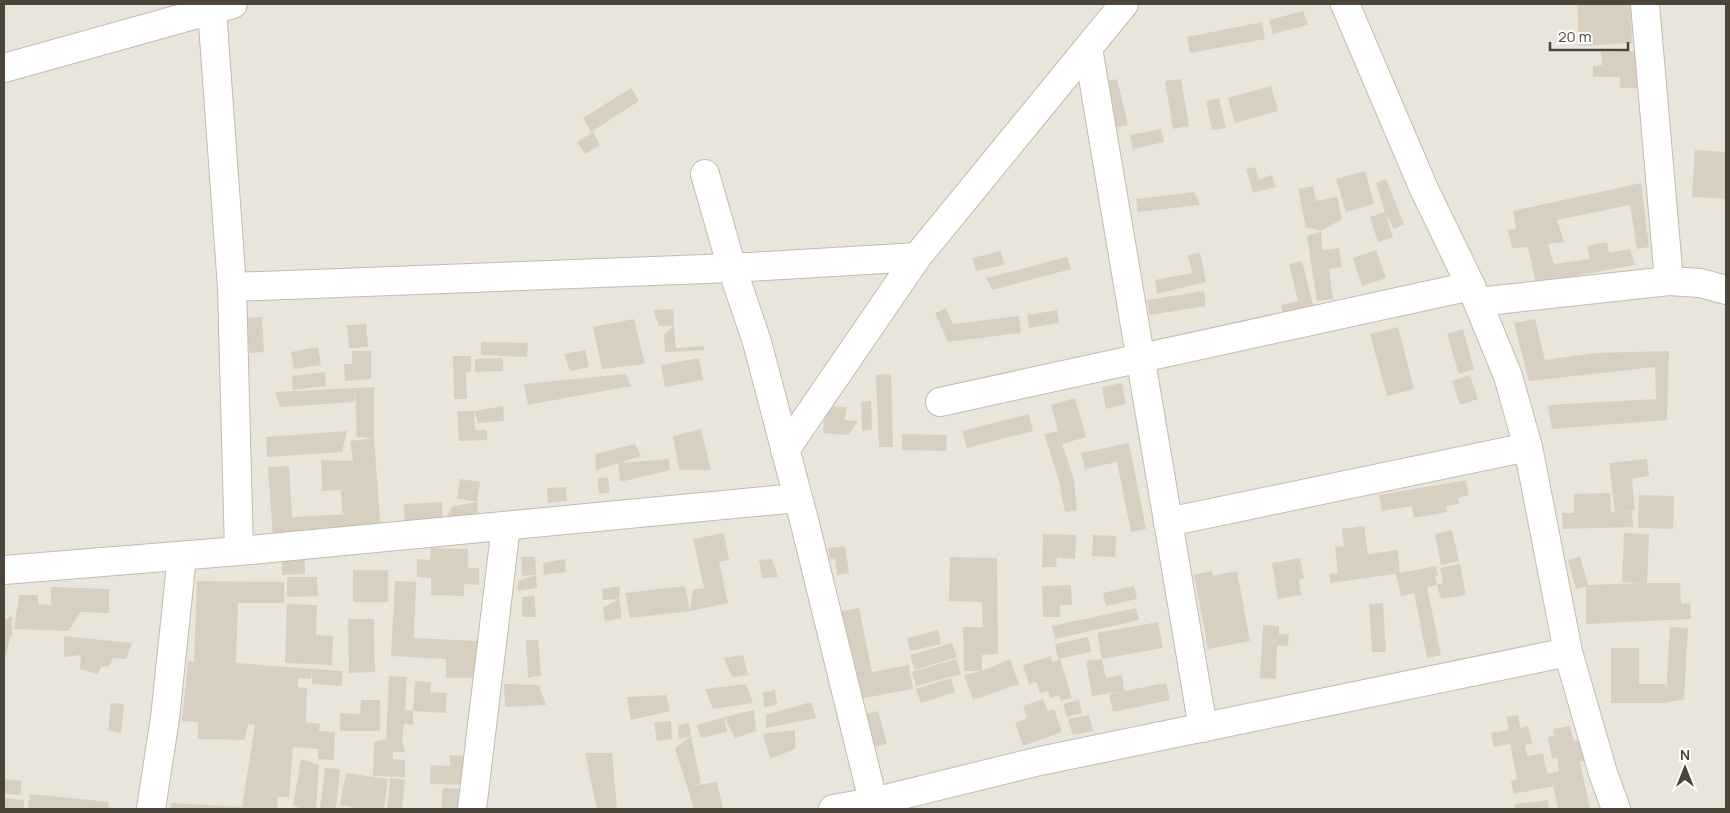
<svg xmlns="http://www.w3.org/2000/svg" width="1730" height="813" viewBox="0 0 1730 813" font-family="Manrope,sans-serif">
  <rect width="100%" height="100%" fill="#f6f3ec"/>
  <rect fill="#eae5da" x="4" y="4" width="1722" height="805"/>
  <g fill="#d8cfc1">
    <path d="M1577,4h53l2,39 -53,3z"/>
    <path d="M1303,11l5,14 -35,9 -4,-14z"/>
    <path d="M1262,22l3,17 -75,14 -3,-16z"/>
    <path d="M1636,51l1,37h-17v-11h-27v-11l9,-1 -1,-13z"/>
    <path d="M1117,79l11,46 -14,3 -11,-46z"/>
    <path d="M1181,79l8,47 -16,3 -8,-48z"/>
    <path d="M1271,86l7,25 -43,12 -7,-25z"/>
    <path d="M631,88l8,13 -48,31 -8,-14z"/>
    <path d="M1219,98l7,30 -14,2 -6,-29z"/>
    <path d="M1161,129l3,13 -31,7 -3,-14z"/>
    <path d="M593,132l7,13 -15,9 -8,-12z"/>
    <path d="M1695,150l31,2v47l-34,-2z"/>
    <path d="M1255,167l4,12 13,-4 4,12 -23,6 -7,-24z"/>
    <path d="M1365,171l9,33 -28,8 -10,-33z"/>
    <path d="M1386,179l18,45 -10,5 -9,-17 -9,-29z"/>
    <path d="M1641,183l8,64 -12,2 -7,-44 -73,15 7,22 -16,2 6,20 36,-5 -3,-13 20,-4 2,11 21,-4 5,16 -99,18 -8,-36 -16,1 -4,-18 8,-1 -3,-18z"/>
    <path d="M1313,186l3,15 21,-4 5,22 -21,12 -15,-4 -8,-38z"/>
    <path d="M1194,192l6,13 -62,7 -2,-13z"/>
    <path d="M1385,212l8,25 -15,5 -8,-25z"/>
    <path d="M1321,231l1,19 17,-2 3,19 -13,2 4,30 -16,2 -10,-65z"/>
    <path d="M1376,250l10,28 -24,8 -9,-28z"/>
    <path d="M1001,251l3,14 -28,6 -4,-13z"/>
    <path d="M1200,253l6,29 -49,12 -2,-14 37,-7 -4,-18z"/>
    <path d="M1067,257l4,12 -78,21 -7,-12z"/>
    <path d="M1302,261l12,48 -30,8 -3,-12 17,-4 -9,-37z"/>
    <path d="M1204,291l2,15 -56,9 -3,-15z"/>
    <path d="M946,308l7,16 66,-8 2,17 -73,9 -13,-29z"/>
    <path d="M673,309l1,17h-15l-6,-16z"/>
    <path d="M1057,310l2,13 -30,5 -2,-13z"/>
    <path d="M262,317l2,35 -14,1 -6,-35z"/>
    <path d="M634,319l11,45 -43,5 -9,-42z"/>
    <path d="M1535,319l10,41 50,-7 74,-2 -2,69 -115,9 -4,-24 108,-6 -1,-32 -126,14 -15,-58z"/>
    <path d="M366,324l2,23 -19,1 -2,-23z"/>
    <path d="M674,326l2,22 28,-2v4l-39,2 -1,-18z"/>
    <path d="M1398,327l16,62 -27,7 -17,-62z"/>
    <path d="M1463,329l11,40 -15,5 -12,-40z"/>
    <path d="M481,342l47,1 -1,14 -46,-2z"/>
    <path d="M318,347l3,18 -27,4 -3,-17z"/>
    <path d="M585,350l4,17 -19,4 -6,-17z"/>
    <path d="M352,351h19v28l-26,2 -1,-17h8z"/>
    <path d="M453,356h18v16h-5l1,27h-13z"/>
    <path d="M503,358v13l-28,1v-13z"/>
    <path d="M699,358l4,22 -38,7 -4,-22z"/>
    <path d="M325,372l1,14 -33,4 -1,-14z"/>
    <path d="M626,374l5,12 -103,19 -4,-21z"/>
    <path d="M891,374l2,73h-14l-3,-72z"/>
    <path d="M1470,375l8,24 -18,6 -8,-24z"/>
    <path d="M1122,383l4,21 -20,5 -4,-22z"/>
    <path d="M374,387v51l7,95 -108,6 -5,-72 21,-1 3,51 56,-3 -6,-1 -1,-23 -19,1 -1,-31 32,1 -3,-20 24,-3 -17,-1 -2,-44 -1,9 -74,5 -5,-15z"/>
    <path d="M1075,398l11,39 -24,7 12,35 3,31 -12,2 -6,-31 -15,-47 14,-3 -7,-26z"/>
    <path d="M871,401l1,29 -10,1 -1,-29z"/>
    <path d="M503,406l1,15 -26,2 -4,-12z"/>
    <path d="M825,406l22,1 -2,13 13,1 -10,14 -25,-2z"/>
    <path d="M457,411h17l1,19h12v10l-28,1z"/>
    <path d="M1029,414l4,17 -66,17 -5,-17z"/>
    <path d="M701,429l10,41h-32l-6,-34z"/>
    <path d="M347,431l-5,21 -75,5 -1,-20z"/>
    <path d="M902,434l45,1 -1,16 -44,-1z"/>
    <path d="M1129,443l17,86 -15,3 -14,-70 -32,7 -4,-16z"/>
    <path d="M635,444l6,12 -45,14 -1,-16z"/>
    <path d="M669,459l1,11 -50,12 -2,-19z"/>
    <path d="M1647,459l2,17 -17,3 3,31 -16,2 13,-1 1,16 -70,2 -1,-16h12v-19l36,-1 1,19h4l-6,-49z"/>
    <path d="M597,478h11l2,14 -11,2z"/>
    <path d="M460,479l20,3 -3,20 -20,-4z"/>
    <path d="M1466,480l3,15 -11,3 1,6 -13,2 1,6 -33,6 -2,-12 -30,5 -3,-16z"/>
    <path d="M566,487l1,14 -19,2 -1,-15z"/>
    <path d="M1639,495l35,1 -1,33 -35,-1z"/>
    <path d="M442,502l1,20 10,-16 24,-4 2,18 -36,2 -38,2 -1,-20z"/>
    <path d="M1364,526l4,28 30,-4 2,23 36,-7 2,10h-3l2,9 -10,2 14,68 -14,3 -13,-65 -13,3 -5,-22 -66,9 -1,-9 9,-1 -3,-26 9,-1 -2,-17z"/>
    <path d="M1452,530l7,31 -18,4 -6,-31z"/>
    <path d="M724,533l5,27 -10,2 9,41 -38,8 3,-21 11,-2 -11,-49z"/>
    <path d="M1624,533l25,1 -2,49h33l1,21 9,-1 1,16 -105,5v-38l-10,3 -8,-29 12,-4 8,29 55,-2 -21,-1z"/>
    <path d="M1043,534l33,1 -1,24 -18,-1 -1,9h-14z"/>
    <path d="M1093,535l23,1 -1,21 -23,-1z"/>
    <path d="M845,546l4,27 -12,2 -2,-17 -5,1 -2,-11z"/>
    <path d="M431,548l37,1v19h11v17l-15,-1v12l-33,-1v-17l-14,-1v-18l13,1z"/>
    <path d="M521,557h14l1,18 -14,1z"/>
    <path d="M950,557l47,1 1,96 -16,1v16l28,-12 9,25 -46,16 -9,-25 18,-4h-18l-1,-44h20l-1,-25 -33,-1z"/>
    <path d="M282,558h23v16l-23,1z"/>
    <path d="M1300,558l4,20 -5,1 2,16 -23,4 -6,-36z"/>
    <path d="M565,559l1,13 -22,3 -1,-12z"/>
    <path d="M772,559l6,18 -16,1 -3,-18z"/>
    <path d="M1460,564l6,31 -25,4 -4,-14 6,-2 -3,-15z"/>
    <rect x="353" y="570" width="35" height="32"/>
    <path d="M1212,571l1,5 24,-5 13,70 -42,8 -14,-74z"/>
    <path d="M536,575l1,13 -20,3 1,-10z"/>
    <path d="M287,577h30l1,19 -31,1z"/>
    <path d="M197,581l87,1v21h-46l-2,60 76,6 -1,10 -13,-1v9l9,1 -1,34 14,2 -1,7 16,1 -1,28 -16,-1v-10l-25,-2 -4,50h-11l-1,12h-106v-6l71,4 13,-82 -7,-1 -3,16 -47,-1v-17l-16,-1 6,-60 6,1z"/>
    <path d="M395,581l21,1 -2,56 63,3v37h-31v-19l-55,-3z"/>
    <path d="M1071,585l1,20h-12v12h-17l-1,-31z"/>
    <path d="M620,586l-1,13 -16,1 -1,-11z"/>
    <path d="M685,586l5,25 -60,7 -5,-25z"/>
    <path d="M1134,586l3,13 -31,7 -3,-13z"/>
    <path d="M51,587l58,2v24l-29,-1 -11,19 -55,-2 5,-34h19v9l13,1z"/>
    <path d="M534,596l2,21h-14v-20z"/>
    <path d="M619,599l3,19 -17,3 -2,-13z"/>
    <path d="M1383,603l3,49h-14l-3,-48z"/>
    <path d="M287,604l30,1 -1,30 17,1 -1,29 -47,-2z"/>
    <path d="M859,608l13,64 37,-7 4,24 -54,10 -18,-88z"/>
    <path d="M1136,608l3,12 -84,19 -3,-13z"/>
    <path d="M12,616v21l-2,-1 -4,20 -2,-1v-35z"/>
    <path d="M348,619h26l1,53 -26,1z"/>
    <path d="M1158,622l5,26 -61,11 -5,-26z"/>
    <path d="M1263,625l16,1v8h10l-1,12h-11l-1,33 -16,-1z"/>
    <path d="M1670,627l18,1 -4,71 -18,4h-55v-55h28v36h27v11z"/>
    <path d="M938,630l3,14 -31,7 -3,-13z"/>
    <path d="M64,636l68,7 -6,16 -13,-1 -4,8 -8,1 -3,7 -18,-5 1,-14 -17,2z"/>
    <path d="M1088,637l3,15 -33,7 -3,-15z"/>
    <path d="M526,640h12l3,35 -13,3z"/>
    <path d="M952,643l5,14 -42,13 -5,-15z"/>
    <path d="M743,655l5,20 -16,2 -8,-19z"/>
    <path d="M1051,656l1,6 8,-3 12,39 -11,3 -2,-6 -9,3 -2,-7 -8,2 -3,-11 -8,2 -6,-19z"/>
    <path d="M956,659l5,15 -45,12 -4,-14z"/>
    <path d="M1102,659l4,19 16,-3 2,16 42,-8 4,17 -57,12 -4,-17 11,-3 -28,4 -6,-35z"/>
    <path d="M312,669l31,2 -1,15 -30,-2z"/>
    <path d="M389,676l18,1 -2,33 8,1v14l-9,-1 -2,16 3,12h-12v7l12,1v17l-32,-1 1,-34 12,-3z"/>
    <path d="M951,678l4,14 -34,11 -5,-14z"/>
    <path d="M415,681l16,1 -1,10 17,1 -1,20 -33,-2z"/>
    <path d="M504,684l35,1 7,20 -41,2z"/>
    <path d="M746,684l7,19 -40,6 -8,-20z"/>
    <path d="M775,690l2,14 -13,4 -1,-15z"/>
    <path d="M666,695l4,16 -39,9 -4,-23z"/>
    <path d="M1043,699l5,12 6,-2 8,23 -39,14 -8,-23 12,-5 -4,-12z"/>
    <path d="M361,700h19v31h-40v-18l20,1z"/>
    <path d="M1079,700l3,13 -15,4 -4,-13z"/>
    <path d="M811,702l5,16 -50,10v-13z"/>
    <path d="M111,703l13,1 -3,29 -13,-2z"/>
    <path d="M754,710l2,21 -21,7 -11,-21 3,15 -26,6 -4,-13 27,-8z"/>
    <path d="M878,711l9,33 -17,4 -9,-33z"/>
    <path d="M1089,715l4,16 -20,4 -5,-16z"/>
    <path d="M1518,715l2,13 8,-2 4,18 -7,1 2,11 16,-3 4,21 12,-3 -2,-13 -5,1 -4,-22 6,-1 -1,-7 17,-3 4,15 7,-1 4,21 -5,1 10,47h-32l-5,-23 -39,8 -3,-13 6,-2 -7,-35 -16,3 -3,-14 18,-3 -3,-13z"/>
    <path d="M671,721l1,18 -15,2 -3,-19z"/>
    <path d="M689,723l2,13 -12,3 -1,-14z"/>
    <path d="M795,730v19l-25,10 -7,-25z"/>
    <path d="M691,736l10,47 -12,3 28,-4 6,26 -29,1 -19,-61z"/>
    <path d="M585,753h27l5,56h-20z"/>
    <path d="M450,755l17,1 -1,29 -36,-1 1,-19 19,1z"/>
    <path d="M301,759l18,6 -3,44h-15l-8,-4z"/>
    <path d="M325,768l15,1 -4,40h-16z"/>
    <path d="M346,773l42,6 -4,30h-22l-22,-4z"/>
    <path d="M390,778l15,2 -3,29h-15z"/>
    <path d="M4,779l18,2 -2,14 -16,-1z"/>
    <path d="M443,788l19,1 -2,20h-19z"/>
    <path d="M30,794l79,8 -1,7h-80z"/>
    <path d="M4,798l20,2v9h-20z"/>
    <path d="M1548,800l1,9h-34v-5z"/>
  </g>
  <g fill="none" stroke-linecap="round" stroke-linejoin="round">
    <defs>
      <g id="minor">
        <path d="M1345,4l79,185 47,97 37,90 20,71 40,205 35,121 13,36"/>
        <path d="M1645,4l24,277"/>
        <path d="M212,10l20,277 7,264"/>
        <path d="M1088,48l115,680"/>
        <path d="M4,68l229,-64"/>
        <path d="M705,174l27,94 25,74 48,182 70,285"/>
        <path d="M232,287l500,-19 185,-11"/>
        <path d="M1478,302l191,-21 31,2 26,7"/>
        <path d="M940,402l531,-116"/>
        <path d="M785,450l132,-193 207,-253"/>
        <path d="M1168,522l360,-75"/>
        <path d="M4,570l235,-19 558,-53"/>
        <path d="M151,809l14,-91 17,-162"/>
        <path d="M472,809l34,-283"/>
        <path d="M833,809l40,-7 167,-41 528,-109"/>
      </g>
    </defs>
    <use href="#minor" stroke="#c2bbae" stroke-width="30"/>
    <use href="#minor" stroke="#fff" stroke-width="28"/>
  </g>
  <rect width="1730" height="813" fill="none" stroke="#4b4439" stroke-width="10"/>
  <g transform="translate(1685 768)" stroke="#ffffff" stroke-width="4" paint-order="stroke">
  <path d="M0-4L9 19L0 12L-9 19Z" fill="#4b4439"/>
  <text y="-8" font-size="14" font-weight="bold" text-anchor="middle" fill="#4b4439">N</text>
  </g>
  <path d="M1550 42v8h78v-8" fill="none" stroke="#4b4439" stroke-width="2.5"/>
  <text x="1558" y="42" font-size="15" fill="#4b4439" stroke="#ffffff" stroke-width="4" paint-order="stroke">20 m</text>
</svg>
